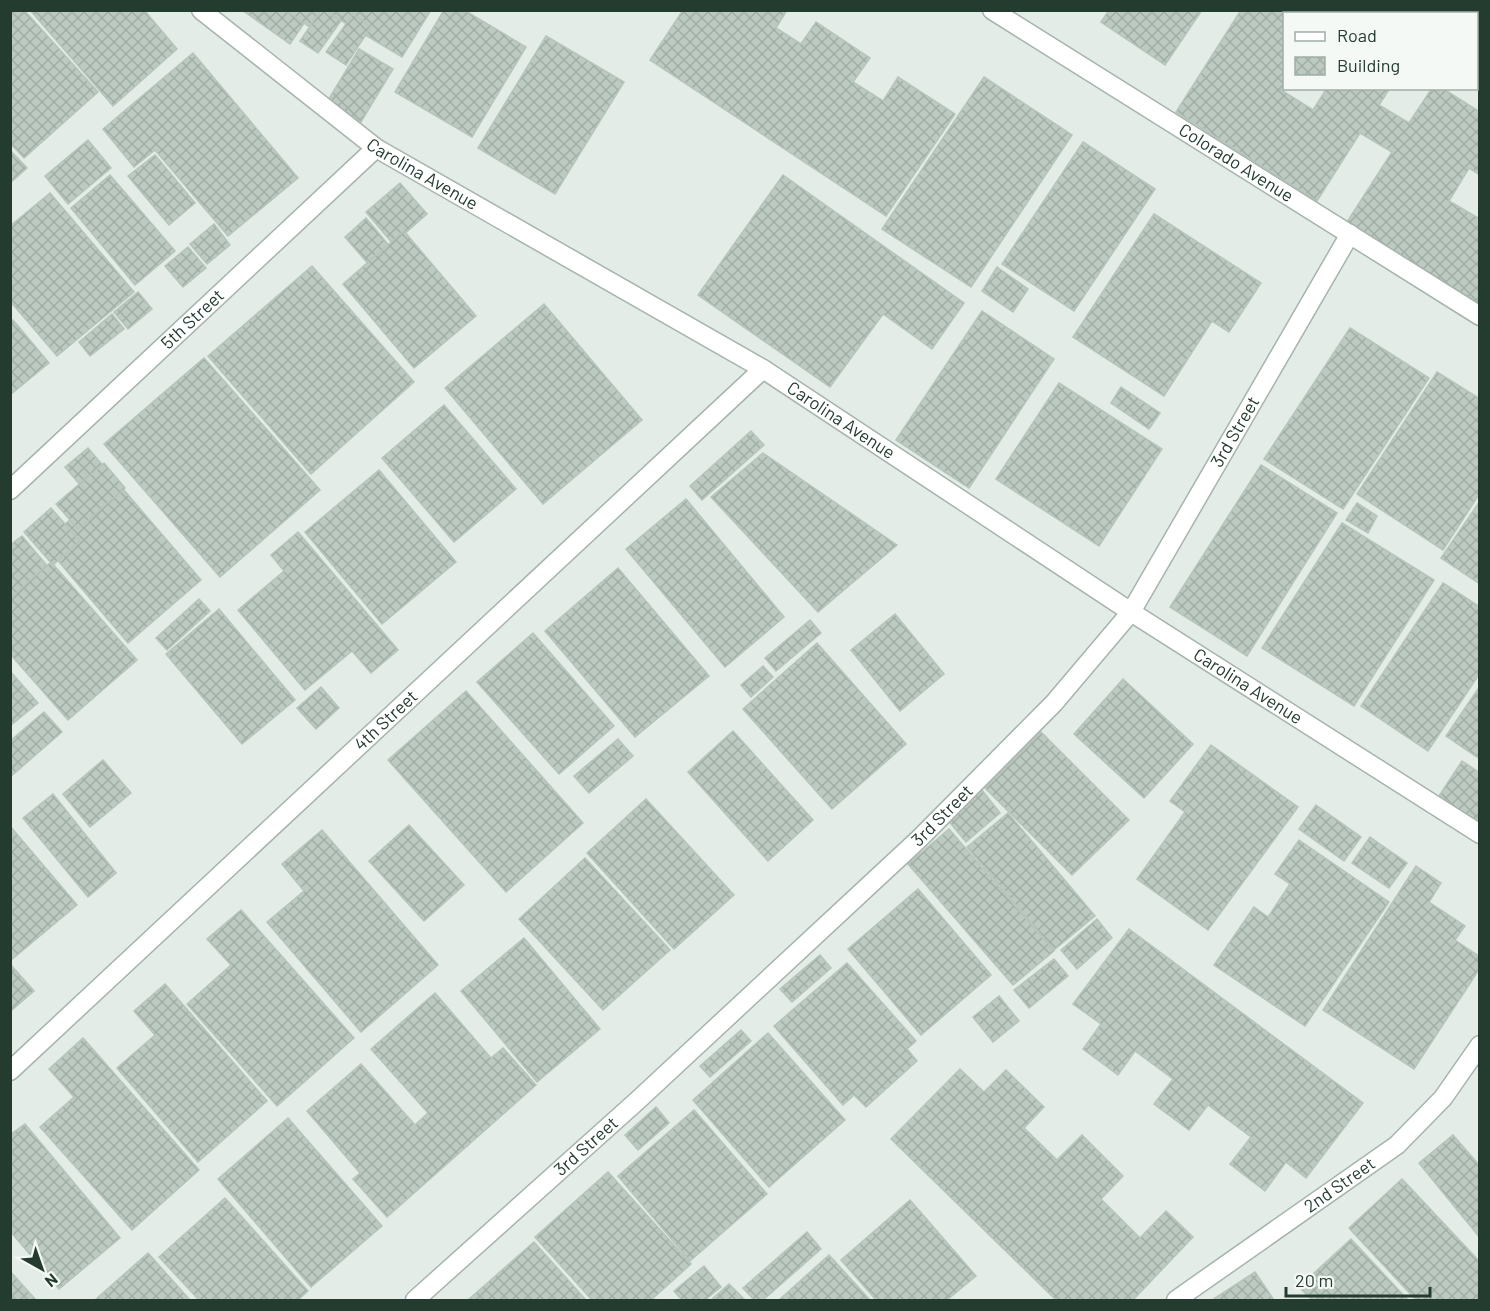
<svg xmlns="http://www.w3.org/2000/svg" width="1490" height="1311" viewBox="0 0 1490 1311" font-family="Barlow,sans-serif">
  <defs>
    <pattern id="building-cross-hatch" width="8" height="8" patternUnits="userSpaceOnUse" patternTransform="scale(1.5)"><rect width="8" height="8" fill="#bccac1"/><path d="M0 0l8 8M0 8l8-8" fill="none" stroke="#a1aea6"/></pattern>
  </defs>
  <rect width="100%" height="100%" fill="#e3ece6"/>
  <g fill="url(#building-cross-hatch)" stroke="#b6c5bb" stroke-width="1.5">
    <path d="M10,10h14l74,82 -74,66 -14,-15z"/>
    <path d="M30,10h114l33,39 -64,57z"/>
    <path d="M242,10h71l-23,34z"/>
    <path d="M285,10h38l-12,18z"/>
    <path d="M321,10l27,1 -30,42 -18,-12z"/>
    <path d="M332,10h99l-29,47 -72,-43z"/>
    <path d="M444,10h20l62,37 -54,90 -77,-45z"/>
    <path d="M683,10h104l-11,18 25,16 15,-22 54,36 -17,24 30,19 15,-24 57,37 -69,102 -236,-156z"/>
    <path d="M1109,10h93l-37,55 -64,-43z"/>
    <path d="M1241,10h80l5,4h-42v71l-3,5 32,20 14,-22h63l-11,17 30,18 23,-35h10l38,24v63l-11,-7 -20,33 31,18v87l-133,-84 45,-70 -32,-19 -43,68 -141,-89z"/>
    <path d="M1368,10h93l-2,4h-87z"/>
    <path d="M1472,10h8v74l-4,-2v-68h-6z"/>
    <path d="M353,14l18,13 -25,38 -20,-13z"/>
    <path d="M546,36l78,46 -69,112 -77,-46z"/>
    <path d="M359,49l34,20 -32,53 -34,-20z"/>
    <path d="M193,53l105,125 -70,58 -73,-86 -21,17 -31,-38z"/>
    <path d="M984,77l88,58 -101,152 -89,-58z"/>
    <path d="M88,140l23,28 -43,36 -23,-28z"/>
    <path d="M1083,142l72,47 -81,122 -72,-47z"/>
    <path d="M10,150l17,18 -17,15z"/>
    <path d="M155,155l40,48 -26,22 -41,-49z"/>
    <path d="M110,175l65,76 -40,34 -64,-77z"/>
    <path d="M783,175l181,128 -32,46 -49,-35 -53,73 -132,-92z"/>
    <path d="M400,183l27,31 -34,30 -27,-32z"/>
    <path d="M50,193l84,99 -77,64 -47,-55v-75z"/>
    <path d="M1154,214l107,69 -32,49 -17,-11 -48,75 -91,-59z"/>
    <path d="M366,218l25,30 -21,18 -25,-29z"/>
    <path d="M214,224l16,21 -23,19 -17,-20z"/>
    <path d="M404,231l72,85 -62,52 -71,-84z"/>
    <path d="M188,247l18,21 -23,19 -18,-21z"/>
    <path d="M312,266l102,116 -103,92 -103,-118z"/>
    <path d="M997,267l31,22 -15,23 -31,-21z"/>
    <path d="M138,292l14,17 -24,20 -14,-17z"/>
    <path d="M544,304l98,116 -99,84 -98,-116z"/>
    <path d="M982,311l72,48 -85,129 -73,-48z"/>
    <path d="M112,314l12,15 -34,27 -11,-14z"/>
    <path d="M13,320l36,43 -39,32v-73z"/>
    <path d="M1350,328l79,50 -86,131 -79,-50z"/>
    <path d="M204,358l116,132 -100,87 -116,-133z"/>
    <path d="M1437,372l43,27v94l-37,57 -86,-56z"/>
    <path d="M1059,383l103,66 -63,97 -103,-67z"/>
    <path d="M1121,387l39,26 -11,16 -38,-26z"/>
    <path d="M444,405l72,84 -62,53 -72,-84z"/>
    <path d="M751,431l13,14 -62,55 -12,-14z"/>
    <path d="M88,448l113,132 -73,63 -85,-100 50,-43 -28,-33z"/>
    <path d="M763,453l134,92 -79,67 -107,-115z"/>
    <path d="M104,463l21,25 -47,41 -22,-25z"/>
    <path d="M1261,465l76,48 -90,143 -77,-49z"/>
    <path d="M379,470l77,92 -74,62 -77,-92z"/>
    <path d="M686,499l98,118 -59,50 -99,-118z"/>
    <path d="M1480,501v83l-39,-26z"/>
    <path d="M1357,503l20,13 -9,17 -22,-13z"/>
    <path d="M51,508l29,33 -27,24 -29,-33z"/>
    <path d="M1342,523l92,57 -80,126 -92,-58z"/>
    <path d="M298,532l100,118 -27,23 -19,-22 -47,39 -67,-80 46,-39 -13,-16z"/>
    <path d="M22,536l27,32 -39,33v-56z"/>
    <path d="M51,562l86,98 -69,60 -58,-66v-56z"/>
    <path d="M618,568l91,108 -74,61 -90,-106z"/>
    <path d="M1443,583l37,24v66l-52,78 -67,-45z"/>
    <path d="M199,599l11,12 -43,39 -11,-12z"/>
    <path d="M219,609l76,91 -53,44 -76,-90z"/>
    <path d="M895,614l49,60 -44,37 -49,-61z"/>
    <path d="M810,620l11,13 -45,38 -11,-13z"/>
    <path d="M533,633l81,93 -55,48 -82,-92z"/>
    <path d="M817,643l89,101 -74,65 -89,-100z"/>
    <path d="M763,666l10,11 -22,20 -10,-12z"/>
    <path d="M10,671l28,32 -28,23z"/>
    <path d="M1123,679l70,65 -49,54 -70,-64z"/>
    <path d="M1480,686v73l-34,-23z"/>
    <path d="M321,687l18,21 -23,21 -19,-21z"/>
    <path d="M466,691l117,132 -77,69 -118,-132z"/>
    <path d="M44,712l18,20 -52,45v-36z"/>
    <path d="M733,731l80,89 -45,41 -80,-89z"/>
    <path d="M1041,732l88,88 -57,55 -87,-87z"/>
    <path d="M618,739l15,17 -44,37 -15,-17z"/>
    <path d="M1211,745l87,62 -90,123 -71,-51 48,-67 -15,-11z"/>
    <path d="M103,760l28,33 -41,34 -27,-33z"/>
    <path d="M1462,761l18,12v60l-45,-31z"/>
    <path d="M981,789l19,24 -34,29 -19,-23z"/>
    <path d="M53,794l63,79 -28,24 -65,-79z"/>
    <path d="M646,799l88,96 -60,54 -87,-96z"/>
    <path d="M1316,805l45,32 -17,24 -45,-32z"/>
    <path d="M1008,813l87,103 -41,34 -87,-103z"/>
    <path d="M409,825l55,60 -40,36 -55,-60z"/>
    <path d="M10,826l67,79 -67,56z"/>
    <path d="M949,829l105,122 -41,34 -105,-121z"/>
    <path d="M322,830l116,135 -77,67 -94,-110 37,-31 -22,-27z"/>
    <path d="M1370,837l37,26 -18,25 -37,-25z"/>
    <path d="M1299,840l90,62 -84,124 -91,-61 40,-58 14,10 22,-33 -15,-10z"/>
    <path d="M585,858l85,92 -67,60 -84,-91z"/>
    <path d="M1416,866l25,17 -12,19 36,24 -10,14 25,17v11l-66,101 -91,-59z"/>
    <path d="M918,889l73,86 -70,60 -73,-86z"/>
    <path d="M241,910l113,128 -77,68 -90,-102 44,-39 -24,-26z"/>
    <path d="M1097,919l15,19 -35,31 -16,-19z"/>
    <path d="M1129,929l234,174 -57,75 -20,-16 -21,29 -35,-27 21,-27 -43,-32 -19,25 -35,-26 19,-25 -38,-28 -17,24 -35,-26 18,-25 -28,-20z"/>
    <path d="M524,938l76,91 -63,53 -76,-91z"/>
    <path d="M820,955l11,13 -39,34 -12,-13z"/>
    <path d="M1054,959l14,17 -39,32 -15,-18z"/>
    <path d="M847,963l69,78 -9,8 10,12 -51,46 -12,-12 -11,10 -69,-79z"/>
    <path d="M10,964l24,27 -22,19 -2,-2z"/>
    <path d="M165,984l102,117 -69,61 -81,-94 38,-33 -21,-24z"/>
    <path d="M435,993l56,65 12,-10 33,37 -149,132 -34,-38 7,-6 -53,-62 54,-47 54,61 13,-12 -57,-64z"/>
    <path d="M999,996l20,25 -26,21 -20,-25z"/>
    <path d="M741,1030l10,11 -41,36 -10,-11z"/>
    <path d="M768,1033l77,87 -76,67 -76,-87z"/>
    <path d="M83,1038l116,132 -67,60 -92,-103 34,-30 -25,-28z"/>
    <path d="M960,1069l24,23 22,-22 38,37 -20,21 33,32 25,-25 41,41 -22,23 39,39 26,-27 27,26 -60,63h-77l-165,-161z"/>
    <path d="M656,1107l13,16 -31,27 -13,-15z"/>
    <path d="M694,1110l73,84 -77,67 -72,-85z"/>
    <path d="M288,1118l94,108 -71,61 -93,-108z"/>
    <path d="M25,1124l95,114 -61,51 -49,-58v-96z"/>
    <path d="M1453,1135l27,31v72l-61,-75z"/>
    <path d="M608,1172l83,92 -40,36h-59l-57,-63z"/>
    <path d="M1402,1179l78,83v38h-64l-67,-72z"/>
    <path d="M225,1198l83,93 -10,9h-99l-40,-43z"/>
    <path d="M910,1200l66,76 -29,24h-71l-35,-40z"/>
    <path d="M807,1232l14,17 -58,51h-9l-11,-12z"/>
    <path d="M1351,1239l57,61h-96l-13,-13z"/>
    <path d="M534,1242l52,58h-118l25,-22z"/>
    <path d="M148,1253l42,47h-95z"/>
    <path d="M829,1255l41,45h-91z"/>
    <path d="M704,1266l17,21 -16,13h-23l-8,-9z"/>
    <path d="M10,1271l26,29h-26z"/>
    <path d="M1255,1272l19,28h-62z"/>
    <path d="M729,1284l16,16h-34z"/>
  </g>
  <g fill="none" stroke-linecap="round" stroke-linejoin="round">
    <defs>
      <g id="minor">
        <path id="s1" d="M201,10l175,138 387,221 368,243 349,222"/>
        <path id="s2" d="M992,10l488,306"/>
        <path id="s3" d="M10,490l366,-342"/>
        <path id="s4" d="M10,1071l753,-702"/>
        <path id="s5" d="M415,1300l222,-199 282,-262 135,-136 77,-91 219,-378"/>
        <path id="s6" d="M1176,1300l221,-155 46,-47 37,-53"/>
      </g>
    </defs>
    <use href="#minor" stroke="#a6b4ac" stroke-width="21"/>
    <use href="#minor" stroke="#fff" stroke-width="18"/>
  </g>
  <g text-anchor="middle" stroke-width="4.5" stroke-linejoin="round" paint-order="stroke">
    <g font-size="18" fill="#243c30" stroke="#f4f9f5">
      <text dy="6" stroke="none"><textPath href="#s2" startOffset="288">Colorado Avenue</textPath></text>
      <text dy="6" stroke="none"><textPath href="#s1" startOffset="276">Carolina Avenue</textPath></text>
      <text dy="6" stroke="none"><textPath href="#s3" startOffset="250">5th Street</textPath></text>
      <text dy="6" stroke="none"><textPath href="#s1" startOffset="762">Carolina Avenue</textPath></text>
      <text dy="6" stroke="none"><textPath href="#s5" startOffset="1202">3rd Street</textPath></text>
      <text dy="6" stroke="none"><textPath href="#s1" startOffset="1248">Carolina Avenue</textPath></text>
      <text dy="6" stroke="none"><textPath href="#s4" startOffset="514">4th Street</textPath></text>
      <text dy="6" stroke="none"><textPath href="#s5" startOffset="716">3rd Street</textPath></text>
      <text dy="6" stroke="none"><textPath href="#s5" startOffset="230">3rd Street</textPath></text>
      <text dy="6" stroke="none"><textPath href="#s6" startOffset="200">2nd Street</textPath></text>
    </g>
  </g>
  <rect width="1490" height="1311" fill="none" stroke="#243c30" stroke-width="24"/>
  <rect x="1283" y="12" width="195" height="78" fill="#f4f9f5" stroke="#a1ada6" stroke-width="1.5"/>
  <rect x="1295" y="32" width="30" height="9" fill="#ffffff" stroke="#a1ada6" stroke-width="1.5"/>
  <text x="1337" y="42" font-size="18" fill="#243c30">Road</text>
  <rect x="1295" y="57" width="30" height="18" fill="url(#building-cross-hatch)" stroke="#a1ada6" stroke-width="1.5"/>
  <text x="1337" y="72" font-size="18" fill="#243c30">Building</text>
  <g transform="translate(42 1269) rotate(140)" stroke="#f4f9f5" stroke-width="4.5" paint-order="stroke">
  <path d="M0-4.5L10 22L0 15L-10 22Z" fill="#243c30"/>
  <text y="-9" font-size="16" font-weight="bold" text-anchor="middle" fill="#243c30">N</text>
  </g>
  <path d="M1286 1287v9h144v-9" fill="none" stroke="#243c30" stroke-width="3"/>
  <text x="1295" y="1287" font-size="18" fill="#243c30" stroke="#f4f9f5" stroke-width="4.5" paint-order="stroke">20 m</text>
</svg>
